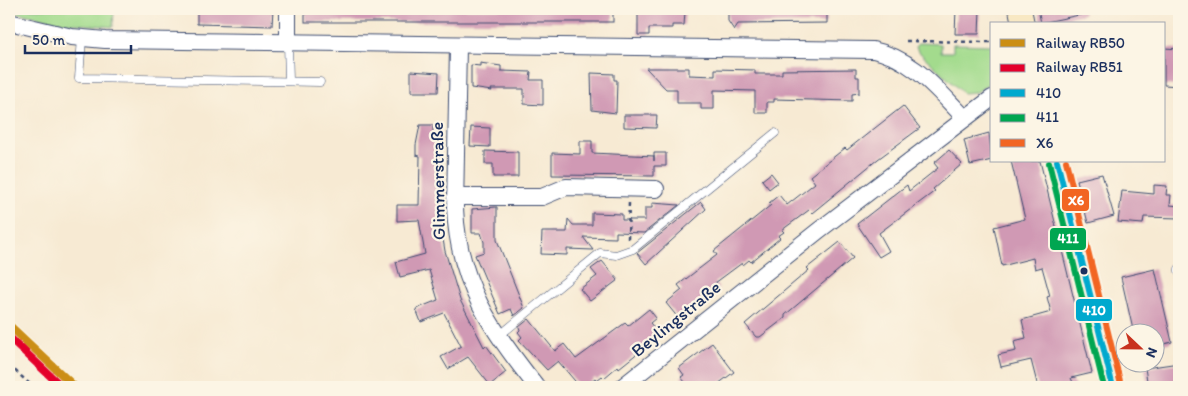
<svg xmlns="http://www.w3.org/2000/svg" width="1188" height="396" viewBox="0 0 1188 396" font-family="Itim,sans-serif">
  <rect width="100%" height="100%" fill="#fcf5e5"/>
  <filter id="ink" filterUnits="userSpaceOnUse"><feTurbulence type="fractalNoise" baseFrequency=".02" numOctaves="2"/><feDisplacementMap in="SourceGraphic" scale="10" xChannelSelector="R" yChannelSelector="G"/><feConvolveMatrix kernelMatrix="1 2 1 2 8 2 1 2 1" color-interpolation-filters="sRGB"/></filter>
  <filter id="wash" filterUnits="userSpaceOnUse"><feTurbulence type="fractalNoise" baseFrequency=".0096" numOctaves="4" result="noise"/><feDisplacementMap in="SourceGraphic" scale="20" xChannelSelector="R" yChannelSelector="G"/><feGaussianBlur stdDeviation="1.12" result="paint"/><feColorMatrix in="noise" values="0 0 0 0 0 0 0 0 0 0 0 0 0 0 0 0 0 1.4 0 .05"/><feComposite in="paint" operator="in"/></filter>
  <g filter="url(#wash)">
    <rect width="100%" height="100%" fill="#f7ead3"/>
    <g fill="#a3db8d" stroke="#5f8576">
      <path d="M9,9h105l-1,18 -47,-4 -57,-12z"/>
      <path d="M918,43l23,1v8h12v-8l39,1v36l-15,11 -14,1 -45,-42 -2,-4z"/>
    </g>
    <g id="blocks">
      <g fill="#d099b4">
        <path d="M197,9h76l-1,17 -75,-2z"/>
        <rect x="305" y="9" width="308" height="13"/>
        <path d="M638,9h41v3h6l-1,13h-12v3h-23v7h-11z"/>
        <path d="M728,9h99v14l-89,1 -4,6 -6,-9z"/>
        <path d="M956,9h24l-1,25h-24z"/>
        <path d="M1038,9h45l1,5 -43,9z"/>
        <path d="M1164,48l15,1v37l-15,-1z"/>
        <path d="M480,63l21,3v5l30,1 -1,8h13v25l-19,-1v-15h-33l1,2 -21,-3v-23l9,1z"/>
        <path d="M646,68h43v7l26,1v-7l40,1v4h27v-4l74,-1v8h3v16l-7,1v7l-78,-2v3h-7v11h-12v-22l-41,-1v19h-13v-6h-24v-14h-11z"/>
        <path d="M411,71l28,2 -1,19h-27z"/>
        <path d="M591,73l23,1v6h3l-1,33 -24,-3z"/>
        <path d="M903,106l17,22 -42,31 -66,54 -3,-3 -27,20 2,2 -6,4 2,2 -29,24 -2,-2 -6,5 -1,-2 -27,20 4,4 -40,32 -13,-16 16,-13 -4,-5 39,-30 -3,-4 57,-46 -2,-2 10,-8 8,10 28,-22 -5,-7 35,-28 2,2z"/>
        <path d="M624,115h33l-1,13 -32,-1z"/>
        <path d="M420,125h13v9h8l-2,82 6,35 15,49 24,47 2,-2 20,27 -16,13 -22,-28 -20,12 -7,-12 20,-11 -17,-33 -23,9 -5,-13 22,-9 -9,-30 -29,7 -4,-15 29,-8 -6,-34 -22,1v-16h22l1,-49 -4,-1v-10z"/>
        <path d="M471,127l19,1v19l-20,-1z"/>
        <path d="M989,133l3,27 -22,5 -6,-25z"/>
        <path d="M580,141h12v12l62,3v5v-8h12v13h-12v10l-102,-1v-22l28,1z"/>
        <path d="M949,150l13,14 -29,25 2,2 -56,42 10,18 -10,6 -22,-33 50,-39 2,6 29,-23 -4,-5z"/>
        <path d="M485,151l33,1v25h-25v-13h-8z"/>
        <path d="M1011,161h29l52,212 -21,5 4,9h-37l-7,-27 -30,7 -3,-12 18,-4 -2,-10 12,-3 -4,-18 29,-8 -4,-15 3,-1 -8,-29 -7,2 -2,-11 -31,8 -8,-39 31,-8z"/>
        <path d="M771,173l7,9 -9,7 -7,-9z"/>
        <path d="M1102,174l12,42 -26,7 -11,-43z"/>
        <path d="M1154,185l13,1 -1,9h5l-1,10 9,1v12l-35,-1 -1,7 -25,-2 4,-31 32,3z"/>
        <path d="M701,202l5,7 -60,55 -9,-11z"/>
        <path d="M652,203l27,2 -35,28 -28,-1v6l-33,-1 10,13 -26,-1v6l-26,-1 1,-22h25l1,-13 5,6h19v-12l30,1v6h23v-12h7z"/>
        <path d="M497,207v33l27,68 -10,8 -3,-7 -11,5 -25,-59 9,-3v-10l-3,-9h-9v-24z"/>
        <path d="M840,242l13,16 -68,57v3l-25,19h-4l-11,-13 64,-54 -2,-2z"/>
        <path d="M602,261l16,19 -28,21 -10,-12 17,-13 -6,-7z"/>
        <path d="M1155,269l17,73 -16,4v-12h-22l-13,-57z"/>
        <path d="M649,309l7,9 -6,5 10,12 -41,33 -1,-2 -14,12 -2,-2 -5,4 -2,-2 -11,9h-4l-22,-26 -11,9 -28,-30 3,-3 -4,-5 2,-2 -1,-3 10,-8 26,32 9,-7 12,15 49,-36 3,3z"/>
        <path d="M712,343l22,29 -20,15h-25l-8,-10 3,-2 -5,-7z"/>
        <path d="M1179,363v24h-31l-3,-19z"/>
      </g>
    </g>
  </g>
  <g filter="url(#ink)">
    <use href="#blocks" fill-opacity="0" stroke="#3c4b70" stroke-width="1"/>
    <g fill="none" stroke-linecap="round" stroke-linejoin="round">
      <defs>
        <g id="lane">
          <path d="M82,38l-3,40 241,4"/>
          <path d="M288,43l1,38"/>
          <path d="M1179,269v2"/>
          <path d="M499,336l101,-83 16,2 17,-6 142,-116"/>
        </g>
        <g id="street">
          <path d="M9,22l63,15 33,3 768,10c40,8 64,40 92,68"/>
          <path d="M288,43v-34"/>
          <path d="M458,46l-3,162c3,75 37,123 82,179"/>
          <path d="M455,197h87l24,-10 90,2"/>
          <path d="M622,387l196,-156 174,-133"/>
        </g>
        <g id="secondary">
          <path d="M1020,9l3,15"/>
          <path d="M1057,161l56,226"/>
        </g>
      </defs>
      <use href="#lane" stroke="#3c4b70" stroke-width="9"/>
      <use href="#street" stroke="#3c4b70" stroke-width="18"/>
      <use href="#secondary" stroke="#3c4b70" stroke-width="24"/>
      <g stroke="#3c4b70" stroke-width="2.5" stroke-dasharray="4 4" stroke-linecap="butt">
        <path d="M906,41l86,1"/>
        <path d="M628,239l1,-37"/>
        <path d="M9,365l24,22"/>
      </g>
      <use href="#lane" stroke="#fff" stroke-width="8"/>
      <use href="#street" stroke="#fff" stroke-width="16"/>
      <use href="#secondary" stroke="#f8e8c3" stroke-width="22"/>
      <defs>
        <path id="bus-1" d="M1057,161l56,226"/>
        <path id="bus-2" d="M1049,163l55,224"/>
        <path id="bus-3" d="M1066,161l55,224"/>
      </defs>
      <use href="#bus-1" stroke="#fcf5e5" stroke-width="10"/>
      <use href="#bus-2" stroke="#fcf5e5" stroke-width="10"/>
      <use href="#bus-3" stroke="#fcf5e5" stroke-width="10"/>
      <use href="#bus-1" stroke="#00a9ce" stroke-width="6"/>
      <use href="#bus-2" stroke="#00a651" stroke-width="6"/>
      <use href="#bus-3" stroke="#f26522" stroke-width="6"/>
      <defs>
        <path id="rail-1" d="M9,325l66,62"/>
        <path id="rail-2" d="M9,337l53,50"/>
      </defs>
      <use href="#rail-1" stroke="#fcf5e5" stroke-width="11"/>
      <use href="#rail-2" stroke="#fcf5e5" stroke-width="11"/>
      <use href="#rail-1" stroke="#cb8e13" stroke-width="8"/>
      <use href="#rail-2" stroke="#e4002b" stroke-width="8"/>
    </g>
  </g>
  <circle fill="#1b2f5e" stroke="#fcf5e5" stroke-width="2" cx="1084" cy="271" r="4.5"/>
  <g text-anchor="middle" stroke-width="4.5" stroke-linejoin="round" paint-order="stroke">
    <g font-size="18" fill="#1b2f5e" stroke="#fcf5e5">
      <text transform="translate(438 181) rotate(-91)" y="6">Glimmerstraße</text>
      <text transform="translate(676 319) rotate(-39)" y="6">Beylingstraße</text>
    </g>
  </g>
  <g stroke="#fcf5e5" stroke-width="2">
    <rect x="1061" y="188" width="29" height="24" rx="5" fill="#f26522"/>
    <rect x="1049" y="227" width="38" height="24" rx="5" fill="#00a651"/>
    <rect x="1075" y="298" width="38" height="24" rx="5" fill="#00a9ce"/>
  </g>
  <g font-size="14" text-anchor="middle" font-weight="bold" fill="#fff">
    <text x="1076" y="205">X6</text>
    <text x="1068" y="243">411</text>
    <text x="1094" y="315">410</text>
  </g>
  <rect width="1188" height="396" fill="none" stroke="#fcf5e5" stroke-width="30"/>
  <rect x="990" y="22" width="175" height="140" fill="#fcf5e5" stroke="#a2a6af"/>
  <rect x="1000" y="39" width="25" height="8" fill="#cb8e13" stroke="#a2a6af"/>
  <text x="1036" y="48" font-size="15" fill="#1b2f5e">Railway RB50</text>
  <rect x="1000" y="64" width="25" height="8" fill="#e4002b" stroke="#a2a6af"/>
  <text x="1036" y="72" font-size="15" fill="#1b2f5e">Railway RB51</text>
  <rect x="1000" y="89" width="25" height="8" fill="#00a9ce" stroke="#a2a6af"/>
  <text x="1036" y="98" font-size="15" fill="#1b2f5e">410</text>
  <rect x="1000" y="114" width="25" height="8" fill="#00a651" stroke="#a2a6af"/>
  <text x="1036" y="122" font-size="15" fill="#1b2f5e">411</text>
  <rect x="1000" y="139" width="25" height="8" fill="#f26522" stroke="#a2a6af"/>
  <text x="1036" y="148" font-size="15" fill="#1b2f5e">X6</text>
  <g transform="translate(1140 348) rotate(112)"><circle r="24" fill="#fcf5e5" stroke="#a2a6af"/>
  <path d="M0-4L9 19L0 12L-9 19Z" fill="#c8321e"/>
  <text y="-8" font-size="14" font-weight="bold" text-anchor="middle" fill="#1b2f5e">N</text>
  </g>
  <path d="M25 45v8h106v-8" fill="none" stroke="#1b2f5e" stroke-width="2.5"/>
  <text x="32" y="45" font-size="15" fill="#1b2f5e" stroke="#fcf5e5" stroke-width="4" paint-order="stroke">50 m</text>
</svg>
